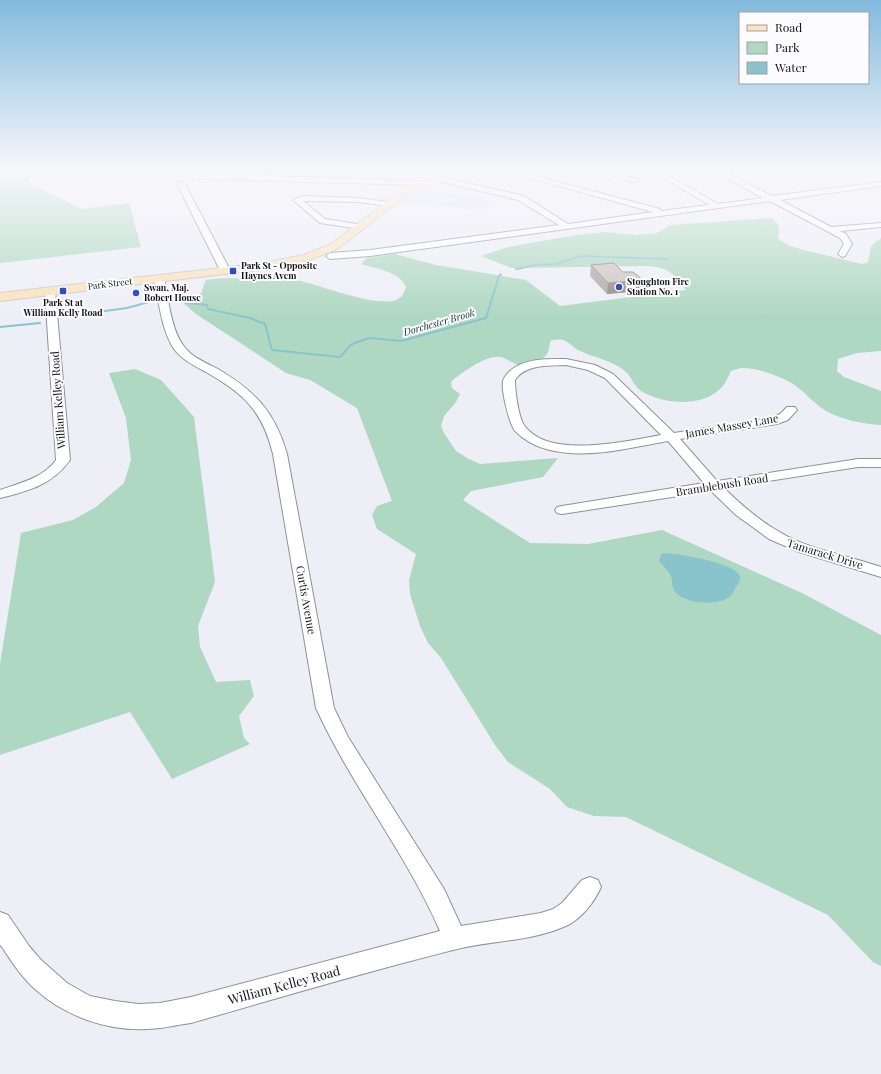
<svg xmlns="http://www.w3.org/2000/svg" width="881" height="1074" viewBox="0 0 881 1074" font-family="'Playfair Display',serif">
  <rect width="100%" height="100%" fill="#eeeef7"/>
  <path fill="#e3e4f4" d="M420,187l73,14 -11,9 -84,-8 13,-11z"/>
  <g fill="#aed8c1">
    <path d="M26,169l41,1 -31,4 -9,8 54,27 48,-6 12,44 -141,16v-89z"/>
    <path d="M770,218c10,5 10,9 8,20l5,4 7,4 18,5 54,13 6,-2 3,-16 10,-8v113l-24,2 -19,6 -1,12 7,6 37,14v34c-17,-1 -38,-5 -53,-13 -13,-7 -20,-17 -31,-25 -12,-10 -39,-19 -54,-19 -4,0 -9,2 -12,3 -3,6 -6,14 -11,18 -20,19 -57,15 -79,2 -7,-5 -9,-13 -15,-19 -13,-12 -32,-14 -48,-22 -4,-2 -10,-9 -15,-10 -3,-1 -8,0 -12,0 -2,4 -1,8 -3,12 -3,8 -19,14 -27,13 -7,0 -14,-7 -21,-8 -14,-2 -39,16 -49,25l1,6 8,6 -4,8 -12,14 -3,10 3,7 12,18 11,7 13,6 78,-6 -15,19 -72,14 -8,9 67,43 58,1 74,-14 140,63 79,42v331l-8,-4 -45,-47 -202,-98 -32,-1 -27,-9 -17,-18 -42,-27 -13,-17 -54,-87 -13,-15 -8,-17 -10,-32 -1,-14 7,-26 -39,-25 -5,-14 5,-9 15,-5 -35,-93 -47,-28 -24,-7 -90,-59 -15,-13 20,-8 5,-13c21,-4 40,0 61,-1 8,0 16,-1 24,0 23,3 88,31 107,20 5,-2 6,-8 8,-12 -7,-16 -30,-18 -45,-23l6,-6 28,-4 41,11 90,15 34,26 126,-16c-12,-16 -16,-22 -37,-24l-138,2 -30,-12 27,-9 68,-12 29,-3 30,3 12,-1 10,-1 13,-8z"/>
    <path d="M135,369l26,11 33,37 21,165 -17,44 2,21 16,35 34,-2 4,16 -15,20 5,22 6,6 -78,35 -42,-67 -130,43v-91l21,-131 52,-13 23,-13 28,-24 7,-23 -5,-42 -17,-45z"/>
  </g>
  <path fill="#89c4cd" d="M665,553c14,1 69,9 75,23 1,5 -2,8 -4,11 -2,4 -4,8 -7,10 -12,9 -42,7 -53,-4 -5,-5 -3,-11 -5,-17 -3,-6 -8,-10 -12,-15l2,-7z"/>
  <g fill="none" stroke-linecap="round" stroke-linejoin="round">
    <path stroke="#89c4cd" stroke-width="1.5" d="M518,269l17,-4 22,-1 24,-8 86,3"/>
    <g stroke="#89c4cd" stroke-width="2">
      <path d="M516,269l7,-1"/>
      <path d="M169,298l18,5 20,2 1,4 42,9 15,6 7,26 68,7 12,-13 17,-6 32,3 85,-23 13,-42 2,-2"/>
      <path d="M60,317l67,-9 29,-8"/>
      <path d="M0,327l40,-4"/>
    </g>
    <defs>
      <g id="minor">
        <path d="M499,169h10l151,40 1,2 48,-6 -58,-35 -1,-1h7l61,35 45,-6 -51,-28 -1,-1h8l53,27 109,-14v4l-101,14 51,27 50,-4v4l-41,4 6,3 6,10 -7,12 -3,1 -4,-3 6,-10 -4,-6 -70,-37 -400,55 -40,3 -4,-3 4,-3 40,-3 189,-25 -41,-25 -84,-20v-4h3l87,20 44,28 85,-12 -153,-42z"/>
        <path d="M594,169h10l35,11 -1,2h-6z"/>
        <path d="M193,175h46l183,6 4,2 -4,2 -226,-6h-3z"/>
        <path d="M178,182h6l1,2 45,86 -2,2 -3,1 -5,-3 -43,-86z"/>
        <path d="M303,196l55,2 31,4 4,2 -4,2 -31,-4 -55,-1 22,18 38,6 1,2 -4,2 -40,-6 -27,-23z"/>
        <path d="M159,275l5,3c4,19 7,51 19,67 8,12 23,18 35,24 37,22 57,43 69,85l47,254 14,29 96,152 17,37 80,-13 12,-4 9,-6 20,-23 8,-3 8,3 3,7c-6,14 -19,31 -33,38 -36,17 -77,15 -115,25 -88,22 -175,48 -262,73 -15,2 -30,6 -45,6 -39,2 -81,-13 -110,-39 -14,-12 -24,-28 -34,-43l-2,-2v-33l8,3 21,31 12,14 26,23 23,13 25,5 23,3 22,-1 31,-6 249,-66c-34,-78 -89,-146 -124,-223l-43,-254c-11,-44 -29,-60 -67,-82 -11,-6 -24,-12 -32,-23 -13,-20 -15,-48 -20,-71z"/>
        <path d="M50,288l5,3 15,169c-18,25 -42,31 -70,38v-8c20,-7 43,-12 56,-30l-11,-169z"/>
        <path d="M566,359l29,6 18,9 61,59 97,-15 9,-4 7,-7h8l2,3 -9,10 -11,4 -97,15 37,42 141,-22h23v8h-23l-134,21c25,25 53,47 86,58 23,8 48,13 71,21v10l-82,-25 -30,-13 -33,-24 -25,-24 -149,23 -5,-1 -2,-3 2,-3 5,-1 142,-23 -36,-42c-39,7 -83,19 -122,8 -11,-3 -22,-9 -31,-18 -6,-8 -14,-41 -12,-50 1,-4 5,-8 7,-10 14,-13 38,-12 56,-12zM566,365l22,5 17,8 56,57c-34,6 -113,25 -137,-10 -6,-9 -9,-35 -9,-45 10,-16 34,-14 51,-15z"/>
      </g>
      <path id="major" d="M458,169h11l-1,2 -56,20 -73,57 -29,12 -53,10 -257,31v-8l257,-29 47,-9 27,-11 75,-57z"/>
    </defs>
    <use href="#minor" stroke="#919199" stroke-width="2"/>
    <use href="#major" stroke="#cbcbcc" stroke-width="2"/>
    <use href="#minor" fill="#fff" fill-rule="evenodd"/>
    <use href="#major" fill="#fbe3bb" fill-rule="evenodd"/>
  </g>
  <path fill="#b0a9a5" d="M591,265l32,7 20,8 -2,11 -34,3 -17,-18z"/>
  <path fill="#908a86" d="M643,280l-2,11 -34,3 1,-11z"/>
  <path fill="#cdc5c0" stroke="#908a86" d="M614,263l9,9h10l10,8 -35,3 -17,-18z"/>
  <linearGradient id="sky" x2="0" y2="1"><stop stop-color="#82badd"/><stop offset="0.53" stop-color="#f7f7fb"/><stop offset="1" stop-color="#f7f7fb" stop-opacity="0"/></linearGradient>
  <rect width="881" height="319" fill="url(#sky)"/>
  <g fill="#314dbe" stroke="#fcfcfe" stroke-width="1.5">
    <rect x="229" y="267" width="8" height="8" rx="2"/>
    <circle cx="619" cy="287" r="4"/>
    <rect x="59" y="287" width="8" height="8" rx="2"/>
    <circle cx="136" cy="293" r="4"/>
  </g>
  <g text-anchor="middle" stroke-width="4" stroke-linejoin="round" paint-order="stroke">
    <g font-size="9" font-weight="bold" fill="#141417" stroke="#fcfcfe" text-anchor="start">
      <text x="241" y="269">Park St - Opposite<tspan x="241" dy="10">Haynes Avem</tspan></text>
      <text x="627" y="285">Stoughton Fire<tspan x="627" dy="10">Station No. 1</tspan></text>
      <text x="144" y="291">Swan, Maj.<tspan x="144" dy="10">Robert House</tspan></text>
      <text x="63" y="306" text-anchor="middle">Park St at<tspan x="63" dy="10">William Kelly Road</tspan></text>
    </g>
    <g font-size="9" fill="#141417" stroke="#fcfcfe">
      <text transform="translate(110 284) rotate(-7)" y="3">Park Street</text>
    </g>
    <g font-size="10" font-style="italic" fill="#112f34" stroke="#fcfcfe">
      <text transform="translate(439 322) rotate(-16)" y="4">Dorchester Brook</text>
    </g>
    <g font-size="11" fill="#141417" stroke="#fcfcfe">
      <text transform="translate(58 400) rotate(-94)" y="4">William Kelley Road</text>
      <text transform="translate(732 426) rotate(-10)" y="4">James Massey Lane</text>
      <text transform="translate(722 485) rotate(-9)" y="4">Bramblebush Road</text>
      <text transform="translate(825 554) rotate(17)" y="4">Tamarack Drive</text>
      <text transform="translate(306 600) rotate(80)" y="4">Curtis Avenue</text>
    </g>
    <g font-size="13" fill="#141417" stroke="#fcfcfe">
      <text transform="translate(284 985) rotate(-15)" y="5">William Kelley Road</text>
    </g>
  </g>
  <rect x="739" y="12" width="130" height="72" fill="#fcfcfe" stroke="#9f9fa2"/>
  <rect x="747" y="25" width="20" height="6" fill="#fbe3bb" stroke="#9f9fa2"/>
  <text x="775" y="32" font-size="12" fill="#141417">Road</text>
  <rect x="747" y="42" width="20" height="12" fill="#aed8c1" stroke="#9f9fa2"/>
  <text x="775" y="52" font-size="12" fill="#141417">Park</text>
  <rect x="747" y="62" width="20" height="12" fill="#89c4cd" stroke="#9f9fa2"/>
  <text x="775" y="72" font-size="12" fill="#141417">Water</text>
</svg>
